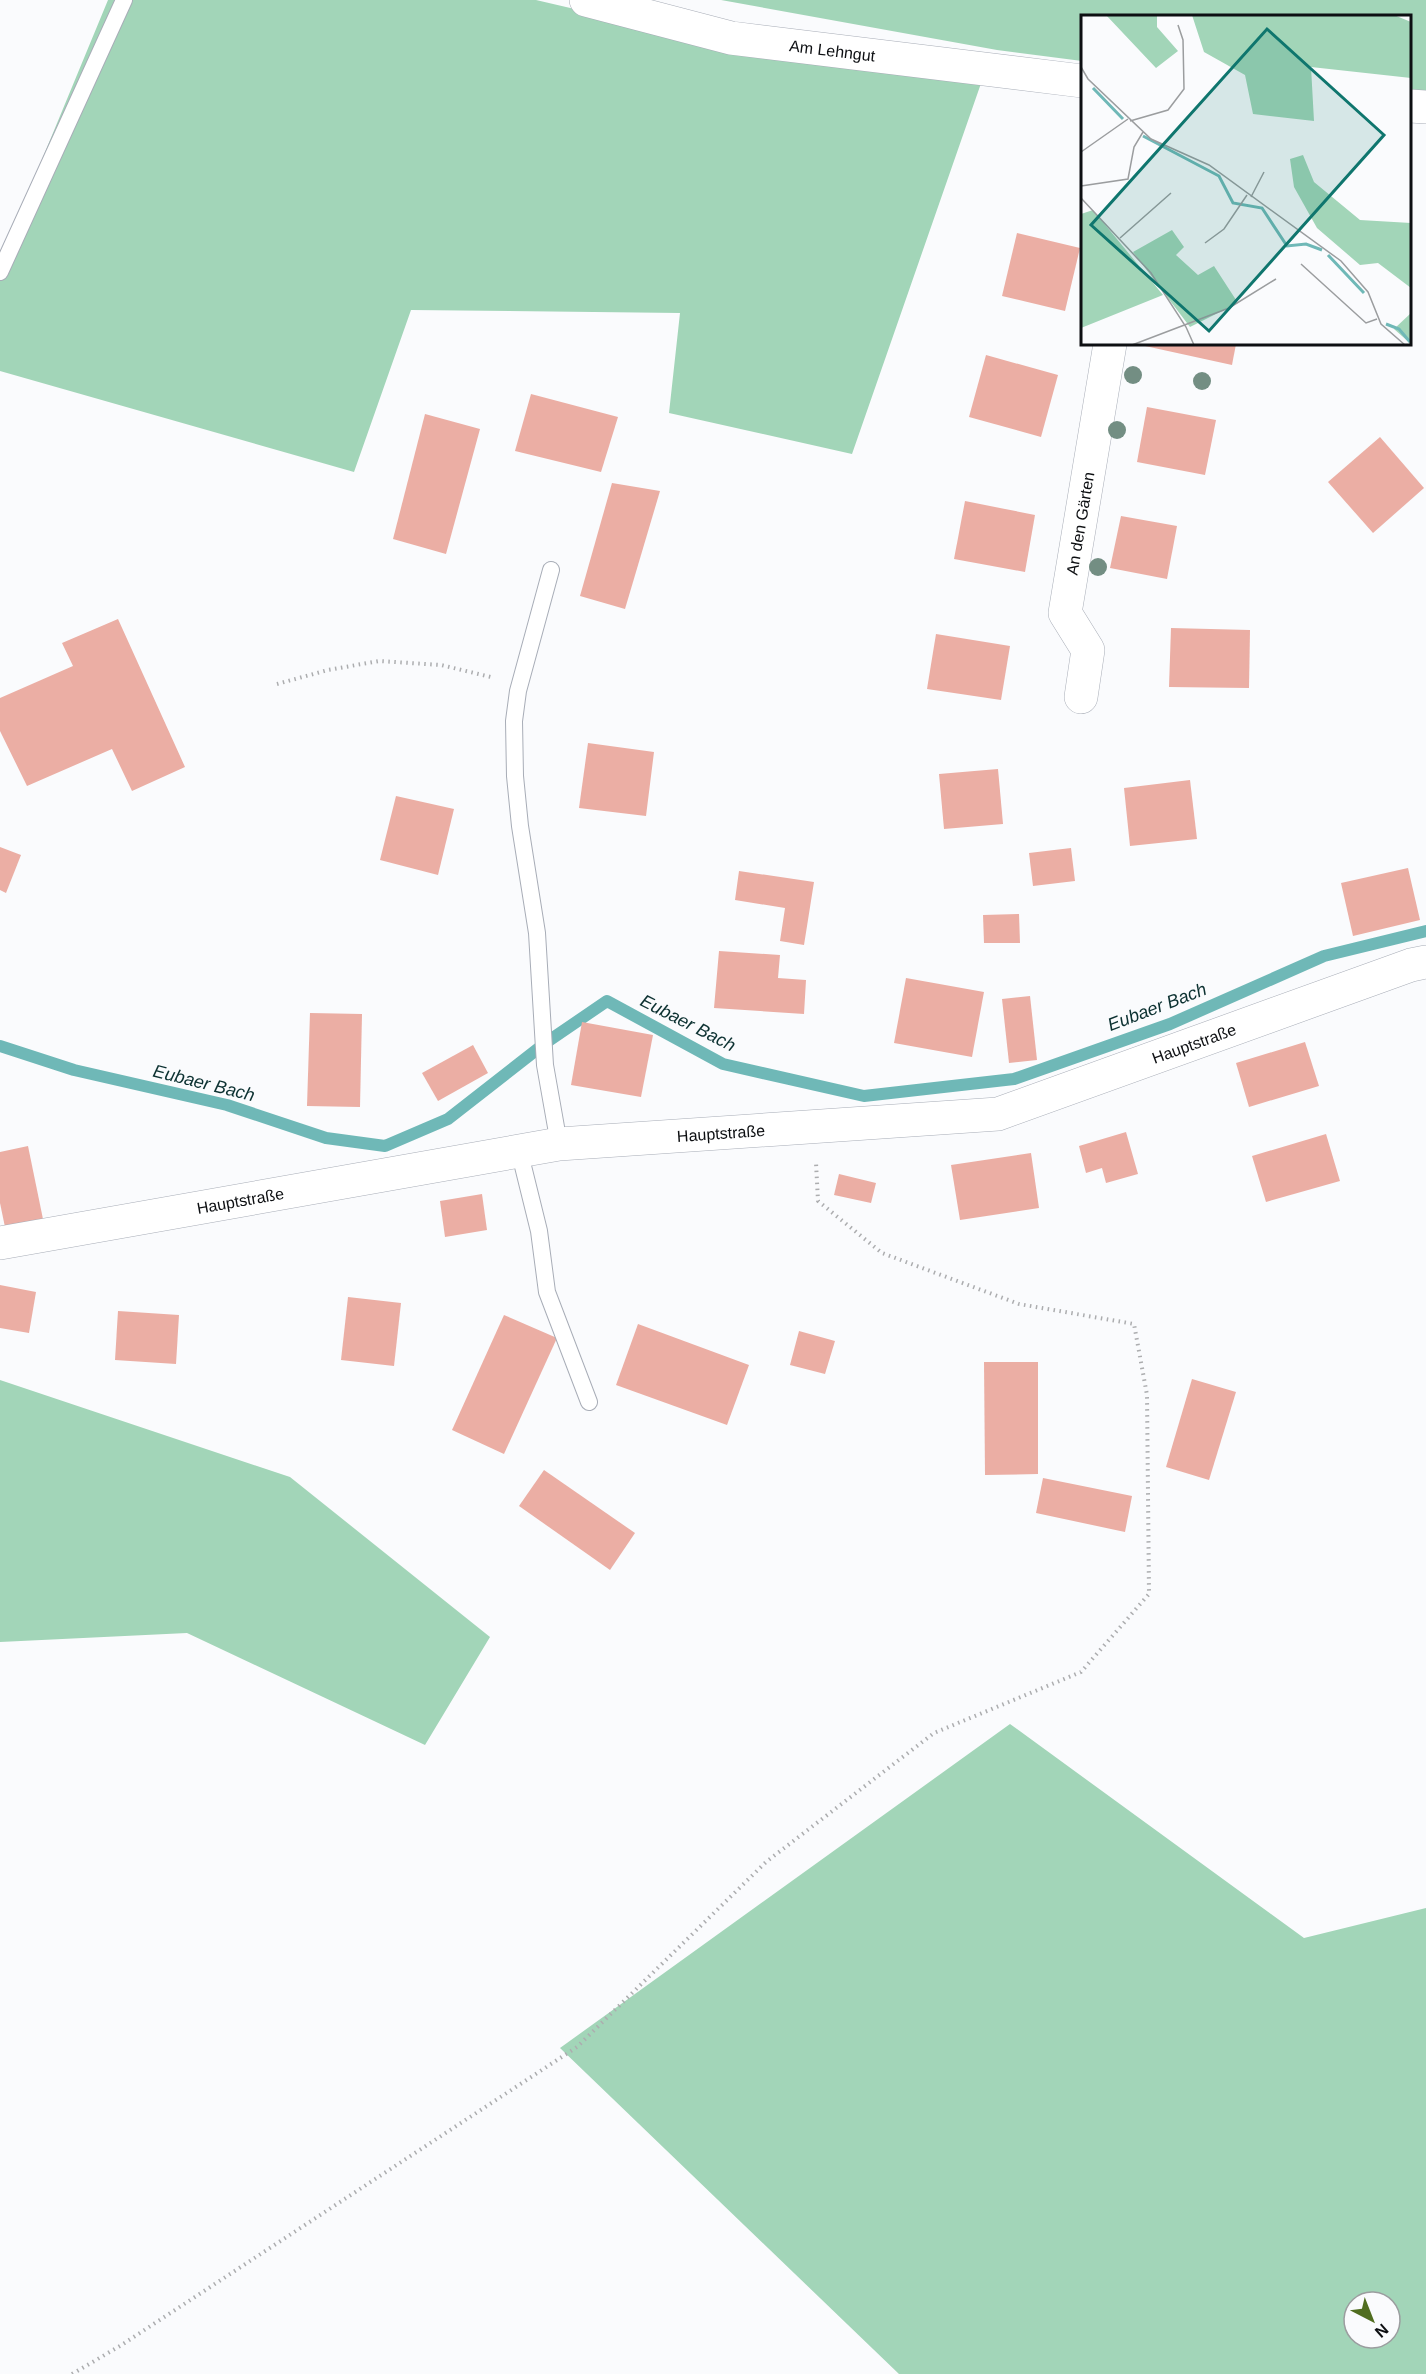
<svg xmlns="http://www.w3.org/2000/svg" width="1426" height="2374" viewBox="0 0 1426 2374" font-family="Arial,sans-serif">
  <rect width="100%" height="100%" fill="#fafbfd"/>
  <g fill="#a2d5b8" fill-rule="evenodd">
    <path d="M108,0h428l210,49 240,20 -134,385 -183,-41 11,-100 -269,-3 -57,162 -354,-101v-110z"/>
    <path d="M721,0h705v104l-16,-2v-86h-328v45l-85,-11z"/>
    <path d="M0,1380l290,97 200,160 -65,108 -238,-112 -187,9z"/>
    <path d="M1010,1724l294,214 122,-30v466h-527l-339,-326zM1354,2302h36v36h-36z"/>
  </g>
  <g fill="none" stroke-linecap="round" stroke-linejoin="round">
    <path stroke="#6fb8b7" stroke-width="12" d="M0,1046l74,24 153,35 99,33 59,8 63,-27 96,-75 63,-43 116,63 141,32 150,-17 156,-55 154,-68 102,-25"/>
  </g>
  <g fill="#ebaea4">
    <path d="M1017,233l63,15 -15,63 -63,-15z"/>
    <path d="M1146,344h90l-4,21 -87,-19z"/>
    <path d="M986,355l72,20 -17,62 -72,-20z"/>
    <path d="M531,394l87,23 -17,55 -86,-21z"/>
    <path d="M1147,407l69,13 -11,55 -68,-13z"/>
    <path d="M425,414l55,15 -34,125 -53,-15z"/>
    <path d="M1380,437l44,51 -51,45 -45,-51z"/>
    <path d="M612,483l48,8 -35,118 -45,-13z"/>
    <path d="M965,501l70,14 -10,57 -71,-13z"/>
    <path d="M1121,516l56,10 -10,53 -57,-11z"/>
    <path d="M118,619l67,148 -53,24 -20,-42 -85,37 -27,-55v-33l73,-32 -11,-23z"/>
    <path d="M1171,628l79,2 -1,58 -80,-1z"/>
    <path d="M936,634l74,12 -9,54 -74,-11z"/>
    <path d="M588,743l66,9 -8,64 -67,-8z"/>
    <path d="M998,769l5,55 -59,5 -5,-55z"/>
    <path d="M1190,780l7,59 -67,7 -6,-58z"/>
    <path d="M396,796l58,13 -16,66 -58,-15z"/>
    <path d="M0,847l21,8 -15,38 -6,-3z"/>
    <path d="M1071,848l4,33 -42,5 -4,-33z"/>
    <path d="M1408,868l12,52 -67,16 -12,-53z"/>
    <path d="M739,871l75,11 -10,63 -24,-4 5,-33 -50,-8z"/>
    <path d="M1019,914l1,29h-36l-1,-28z"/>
    <path d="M719,951l61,4 -2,23 28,2 -2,34 -90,-6z"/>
    <path d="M906,978l78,14 -12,65 -78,-14z"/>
    <path d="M1030,996l7,64 -28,3 -7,-64z"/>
    <path d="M310,1013l52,1 -2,93 -53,-1z"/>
    <path d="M582,1022l71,13 -12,62 -70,-12z"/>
    <path d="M1305,1042l14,44 -70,21 -13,-44z"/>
    <path d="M473,1045l15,28 -50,28 -16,-28z"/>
    <path d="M1126,1132l12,42 -32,9 -4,-15 -16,5 -7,-27z"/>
    <path d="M1326,1134l14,47 -74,21 -14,-46z"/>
    <path d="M28,1146l16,78 -38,8 -6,-29v-51z"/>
    <path d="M1031,1153l8,55 -79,12 -9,-55z"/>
    <path d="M839,1174l37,9 -5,20 -37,-8z"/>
    <path d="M482,1194l5,36 -42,7 -5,-36z"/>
    <path d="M0,1285l36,7 -7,41 -29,-5z"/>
    <path d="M348,1297l53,6 -7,63 -53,-6z"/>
    <path d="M118,1311l61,4 -3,49 -61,-4z"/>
    <path d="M504,1315l53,23 -53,116 -52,-24z"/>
    <path d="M638,1324l111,41 -22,60 -111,-40z"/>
    <path d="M799,1331l36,10 -10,33 -35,-9z"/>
    <path d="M984,1362h54v112l-53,1z"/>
    <path d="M1192,1379l44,13 -27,88 -43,-13z"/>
    <path d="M544,1470l91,63 -25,37 -91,-64z"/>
    <path d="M1043,1478l89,18 -7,36 -89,-19z"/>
  </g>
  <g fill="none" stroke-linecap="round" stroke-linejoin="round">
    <defs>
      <g id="service">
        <path d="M0,272l124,-272"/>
        <path d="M551,570l-33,121 -4,30 1,55 5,50 17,107 8,132 14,79"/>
        <path d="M519,1150l20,81 8,61 42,110"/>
      </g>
      <g id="minor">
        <path id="s1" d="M586,0l145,38 351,43"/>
        <path d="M1410,106l16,1"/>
        <path id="s2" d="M1081,697l7,-47 -23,-37 45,-269"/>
      </g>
      <g id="tertiary">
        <path id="s3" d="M0,1243l559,-99 439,-30 413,-149 15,-3"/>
      </g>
    </defs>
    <use href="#service" stroke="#a8adb7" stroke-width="18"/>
    <use href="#minor" stroke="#a8adb7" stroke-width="34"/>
    <use href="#tertiary" stroke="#a8adb7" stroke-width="34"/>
    <g stroke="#acadaf" stroke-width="4" stroke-dasharray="1.5 4.5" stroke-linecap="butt">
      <path d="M277,684l51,-14 51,-9 62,4 50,12"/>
      <path d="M72,2374l48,-28 457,-299 189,-185 168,-129 147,-61 68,-78 -2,-199 -13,-71 -115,-20 -137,-51 -64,-52 -2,-38"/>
    </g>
    <use href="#service" stroke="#fff" stroke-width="16"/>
    <use href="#minor" stroke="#fff" stroke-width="33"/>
    <use href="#tertiary" stroke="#fff" stroke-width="33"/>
  </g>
  <g fill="#738e83">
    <circle cx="1133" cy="375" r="9"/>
    <circle cx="1202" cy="381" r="9"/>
    <circle cx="1117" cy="430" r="9"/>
    <circle cx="1098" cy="567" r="9"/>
  </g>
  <g text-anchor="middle" stroke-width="4.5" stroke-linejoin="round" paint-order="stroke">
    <g font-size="16" fill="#0d0f12" stroke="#fafbfd">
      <text dy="6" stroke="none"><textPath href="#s1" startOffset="252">Am Lehngut</textPath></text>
      <text dy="6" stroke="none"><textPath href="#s2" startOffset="182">An den Gärten</textPath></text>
      <text dy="6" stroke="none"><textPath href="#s3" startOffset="1216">Hauptstraße</textPath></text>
      <text dy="6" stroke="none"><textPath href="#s3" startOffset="730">Hauptstraße</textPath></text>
      <text dy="6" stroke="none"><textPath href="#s3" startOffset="244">Hauptstraße</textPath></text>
    </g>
    <g font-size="18" font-style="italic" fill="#0c3131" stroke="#fafbfd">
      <text transform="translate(1157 1007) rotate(-21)" y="6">Eubaer Bach</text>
      <text transform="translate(688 1023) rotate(27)" y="6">Eubaer Bach</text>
      <text transform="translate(204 1083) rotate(14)" y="6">Eubaer Bach</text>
    </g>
  </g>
  <g transform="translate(1081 15)">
    <rect width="330" height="330" fill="#fafbfd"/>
    <path d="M25,0h51v12l21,24 -22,17zM111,0h202l17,7v56l-100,-11 3,54 -61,-7 -8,-39 -41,-23zM222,140l11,27 46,38 51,3v65l-33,-25 -18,2 -43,-37 -23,-41 -4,-28zM12,195l70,85 -82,33v-114zM91,215l12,17 -8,8 22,20 16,-9 24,37 -48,24 -57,-75zM330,298v31l-17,-15z" fill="#a2d5b8"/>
    <path fill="none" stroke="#6fb8b7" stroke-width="3" d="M12,73l30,31M62,121l76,40 14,27 29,5 25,38 19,-2 16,6M247,240l36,38M305,309l13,5 11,13"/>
    <path fill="none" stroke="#9b9d9f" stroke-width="1.5" d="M0,52l7,12 63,60 58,26 132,96 27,31 13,32 24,21M49,106l38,-11 16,-21 -1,-49 -5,-15M0,137l47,-33M0,171l47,-7 6,-32 9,-15M170,182l13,-25M0,183l70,75 35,54 8,18M39,223l51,-45M124,228l19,-14 23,-34M220,249l65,59 11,-4M51,330l97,-37 47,-29"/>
    <path fill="#0f766e" fill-opacity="0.15" stroke="#0f766e" stroke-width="3" d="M186,14l117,106 -175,196 -118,-106z"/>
    <rect width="330" height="330" fill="none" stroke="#0d0f12" stroke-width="3"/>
  </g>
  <g transform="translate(1372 2320) rotate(138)"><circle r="28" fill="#fafbfd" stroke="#9b9d9f" stroke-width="1.5"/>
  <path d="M0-4.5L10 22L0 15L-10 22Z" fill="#506d20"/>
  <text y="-9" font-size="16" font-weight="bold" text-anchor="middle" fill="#0d0f12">N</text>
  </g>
</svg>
